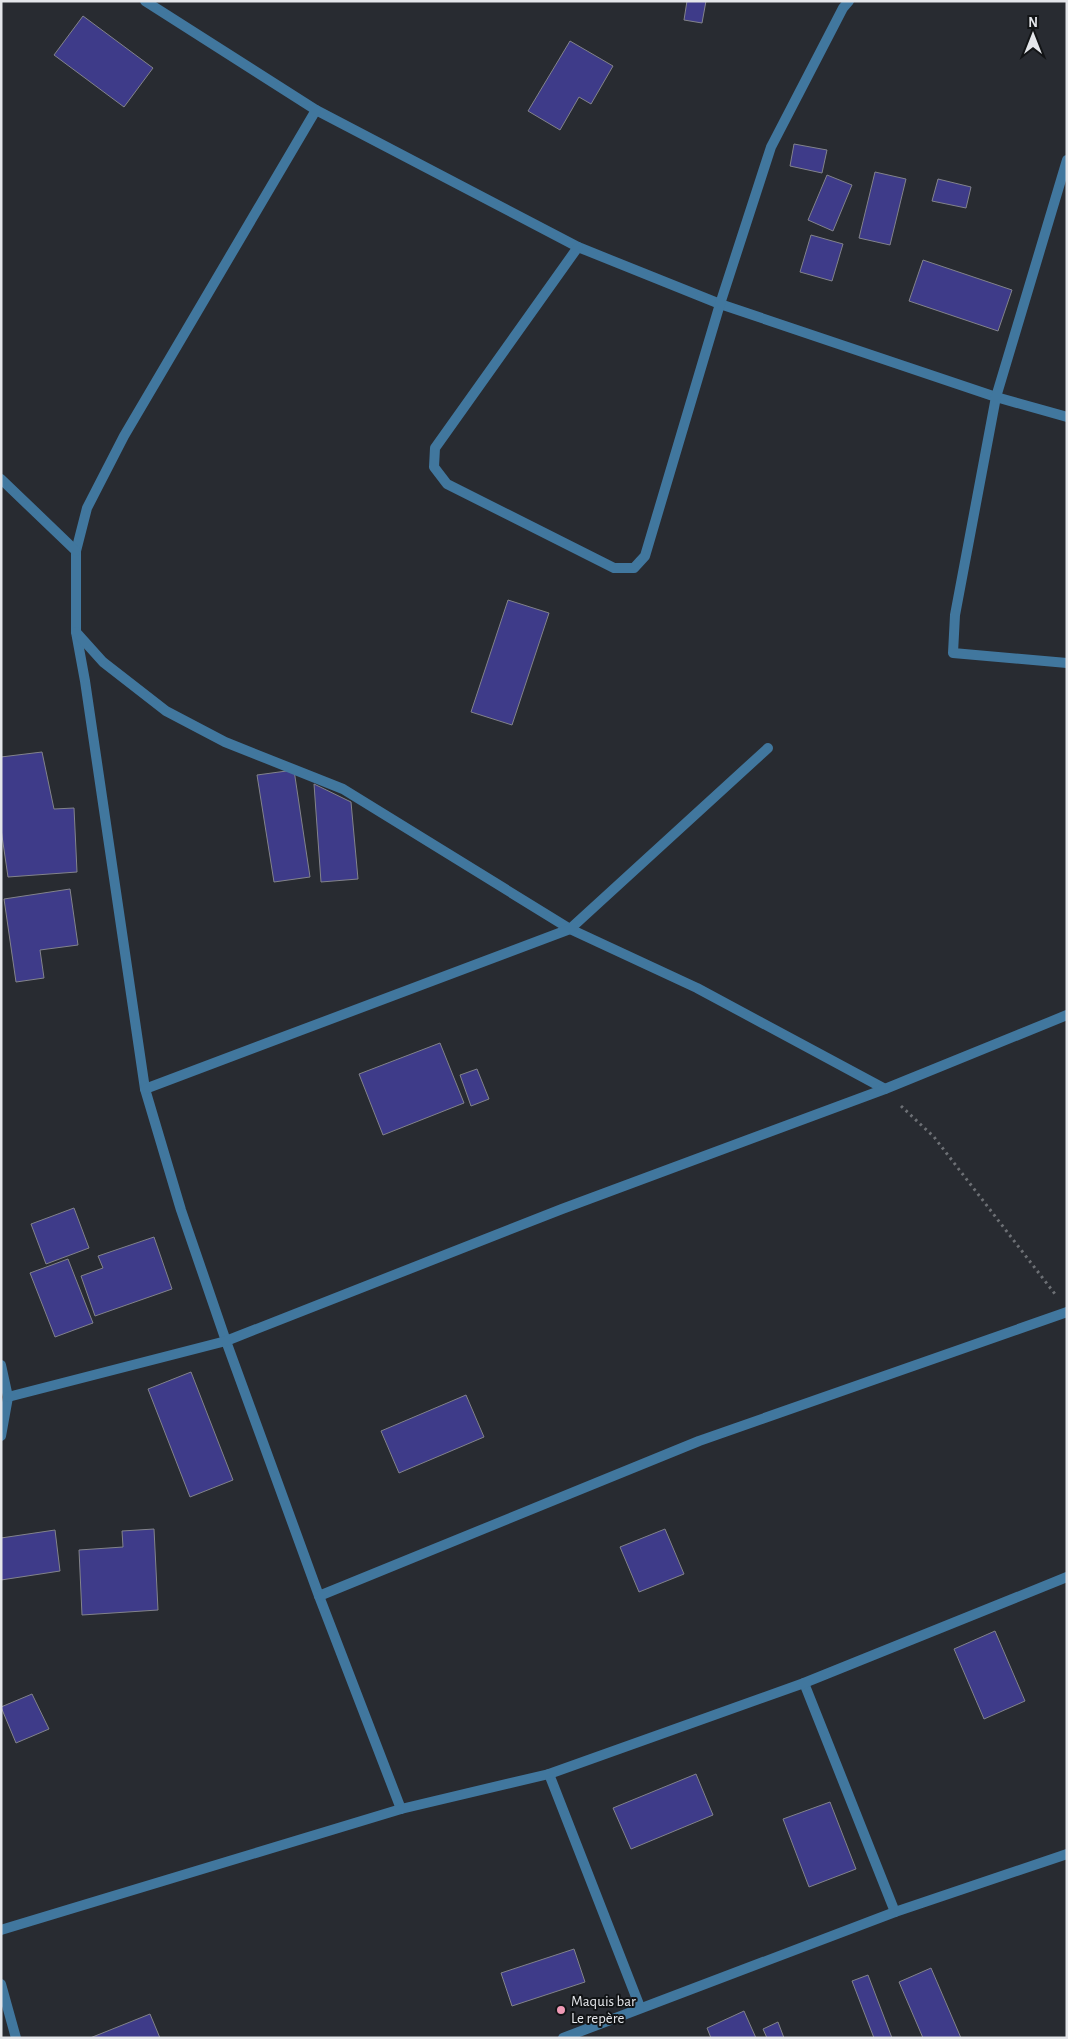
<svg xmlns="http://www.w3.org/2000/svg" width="1068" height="2039" viewBox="0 0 1068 2039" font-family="'Alegreya Sans',sans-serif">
  <rect width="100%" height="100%" fill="#282b31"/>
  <g fill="#3e3b89" stroke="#82838b">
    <path d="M687,1h19l-4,22 -18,-3z"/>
    <path d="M83,16l70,52 -29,39 -70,-52z"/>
    <path d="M570,41l43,25 -22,38 -12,-7 -19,33 -32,-19z"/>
    <path d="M794,144l33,6 -5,23 -32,-7z"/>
    <path d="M875,172l31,7 -16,66 -31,-7z"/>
    <path d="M827,175l25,10 -19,46 -25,-11z"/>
    <path d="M938,179l33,8 -5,21 -34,-7z"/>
    <path d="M811,235l32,9 -11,37 -32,-9z"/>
    <path d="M923,260l89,30 -14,41 -89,-30z"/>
    <path d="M508,600l41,13 -37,112 -41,-13z"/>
    <path d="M42,752l12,57 20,-1 3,64 -69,5 -7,-48v-72z"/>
    <path d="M294,770l16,107 -36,5 -17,-107z"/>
    <path d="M314,784l37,18 7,77 -37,3z"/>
    <path d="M70,889l8,56 -38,5 4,28 -28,4 -12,-83z"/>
    <path d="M440,1043l24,60 -81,32 -24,-61z"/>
    <path d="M477,1069l12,30 -18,7 -11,-31z"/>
    <path d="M74,1208l15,40 -43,16 -15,-40z"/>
    <path d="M154,1237l18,52 -77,27 -14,-40 22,-8 -5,-12z"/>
    <path d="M68,1259l25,64 -38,14 -25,-64z"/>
    <path d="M191,1372l42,108 -43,17 -42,-108z"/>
    <path d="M466,1395l18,42 -85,36 -18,-42z"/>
    <path d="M154,1529l4,81 -76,5 -3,-65 44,-3 -1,-16z"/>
    <path d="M665,1529l19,45 -45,18 -19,-45z"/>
    <path d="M55,1530l5,41 -59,9v-42z"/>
    <path d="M995,1631l30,70 -41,18 -30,-70z"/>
    <path d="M32,1694l17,35 -33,14 -15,-36z"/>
    <path d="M696,1774l17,41 -82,34 -18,-41z"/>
    <path d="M830,1802l26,67 -47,18 -26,-68z"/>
    <path d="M574,1949l11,33 -73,24 -11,-33z"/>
    <path d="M931,1968l30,70h-38l-24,-56z"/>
    <path d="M868,1975l24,63h-18l-22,-57z"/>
    <path d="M744,2011l12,27h-45l-4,-10z"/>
    <path d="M150,2014l10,24h-70z"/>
    <path d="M778,2022l6,16h-17l-4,-9z"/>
  </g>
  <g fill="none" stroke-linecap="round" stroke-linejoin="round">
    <path stroke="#6d7075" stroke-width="3" stroke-dasharray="2.5 4" stroke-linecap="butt" d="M901,1106l33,31 121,157"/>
    <g stroke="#41779e" stroke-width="10">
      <path d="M145,1l171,109 262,137 142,57 276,93 71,20"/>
      <path d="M316,110l-192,326 -37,72 -11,43v81l9,49 60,408 36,121 45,131 93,255 82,213"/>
      <path d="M1067,160l-71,237 -41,218 -2,38 114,10"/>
      <path d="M578,247l-143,201 -1,19 13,17 167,84h20l11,-12 75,-252 51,-157 72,-139 6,-7"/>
      <path d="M1,479l75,72"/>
      <path d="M76,632l27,30 63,49 59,31 118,47 227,140 127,59 188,101"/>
      <path d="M145,1089l425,-160 198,-181"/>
      <path d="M1,1365l7,32 -7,39"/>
      <path d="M8,1397l218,-56 336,-132 323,-120 182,-74"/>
      <path d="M319,1596l380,-155 368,-129"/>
      <path d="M804,1683l91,229"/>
      <path d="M549,1774l91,233"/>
      <path d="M1,1930l400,-121 148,-35 255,-91 263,-106"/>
      <path d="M1,1984l15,54"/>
      <path d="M563,2038l332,-126 172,-58"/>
    </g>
  </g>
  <circle fill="#f09ab6" stroke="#121416" stroke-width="2" cx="561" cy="2010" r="5"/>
  <g text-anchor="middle" stroke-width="4" stroke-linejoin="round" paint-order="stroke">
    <g font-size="15" fill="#e4e6ea" stroke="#121416" text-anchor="start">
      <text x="571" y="2006">Maquis bar<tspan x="571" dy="17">Le repère</tspan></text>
    </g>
  </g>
  <rect width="1068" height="2039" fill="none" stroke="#e4e6ea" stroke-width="5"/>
  <g transform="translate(1033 35)" stroke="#121416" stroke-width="4" paint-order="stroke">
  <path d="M0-4L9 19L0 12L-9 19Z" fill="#e4e6ea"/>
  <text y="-8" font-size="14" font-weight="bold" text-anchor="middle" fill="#e4e6ea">N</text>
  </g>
</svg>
